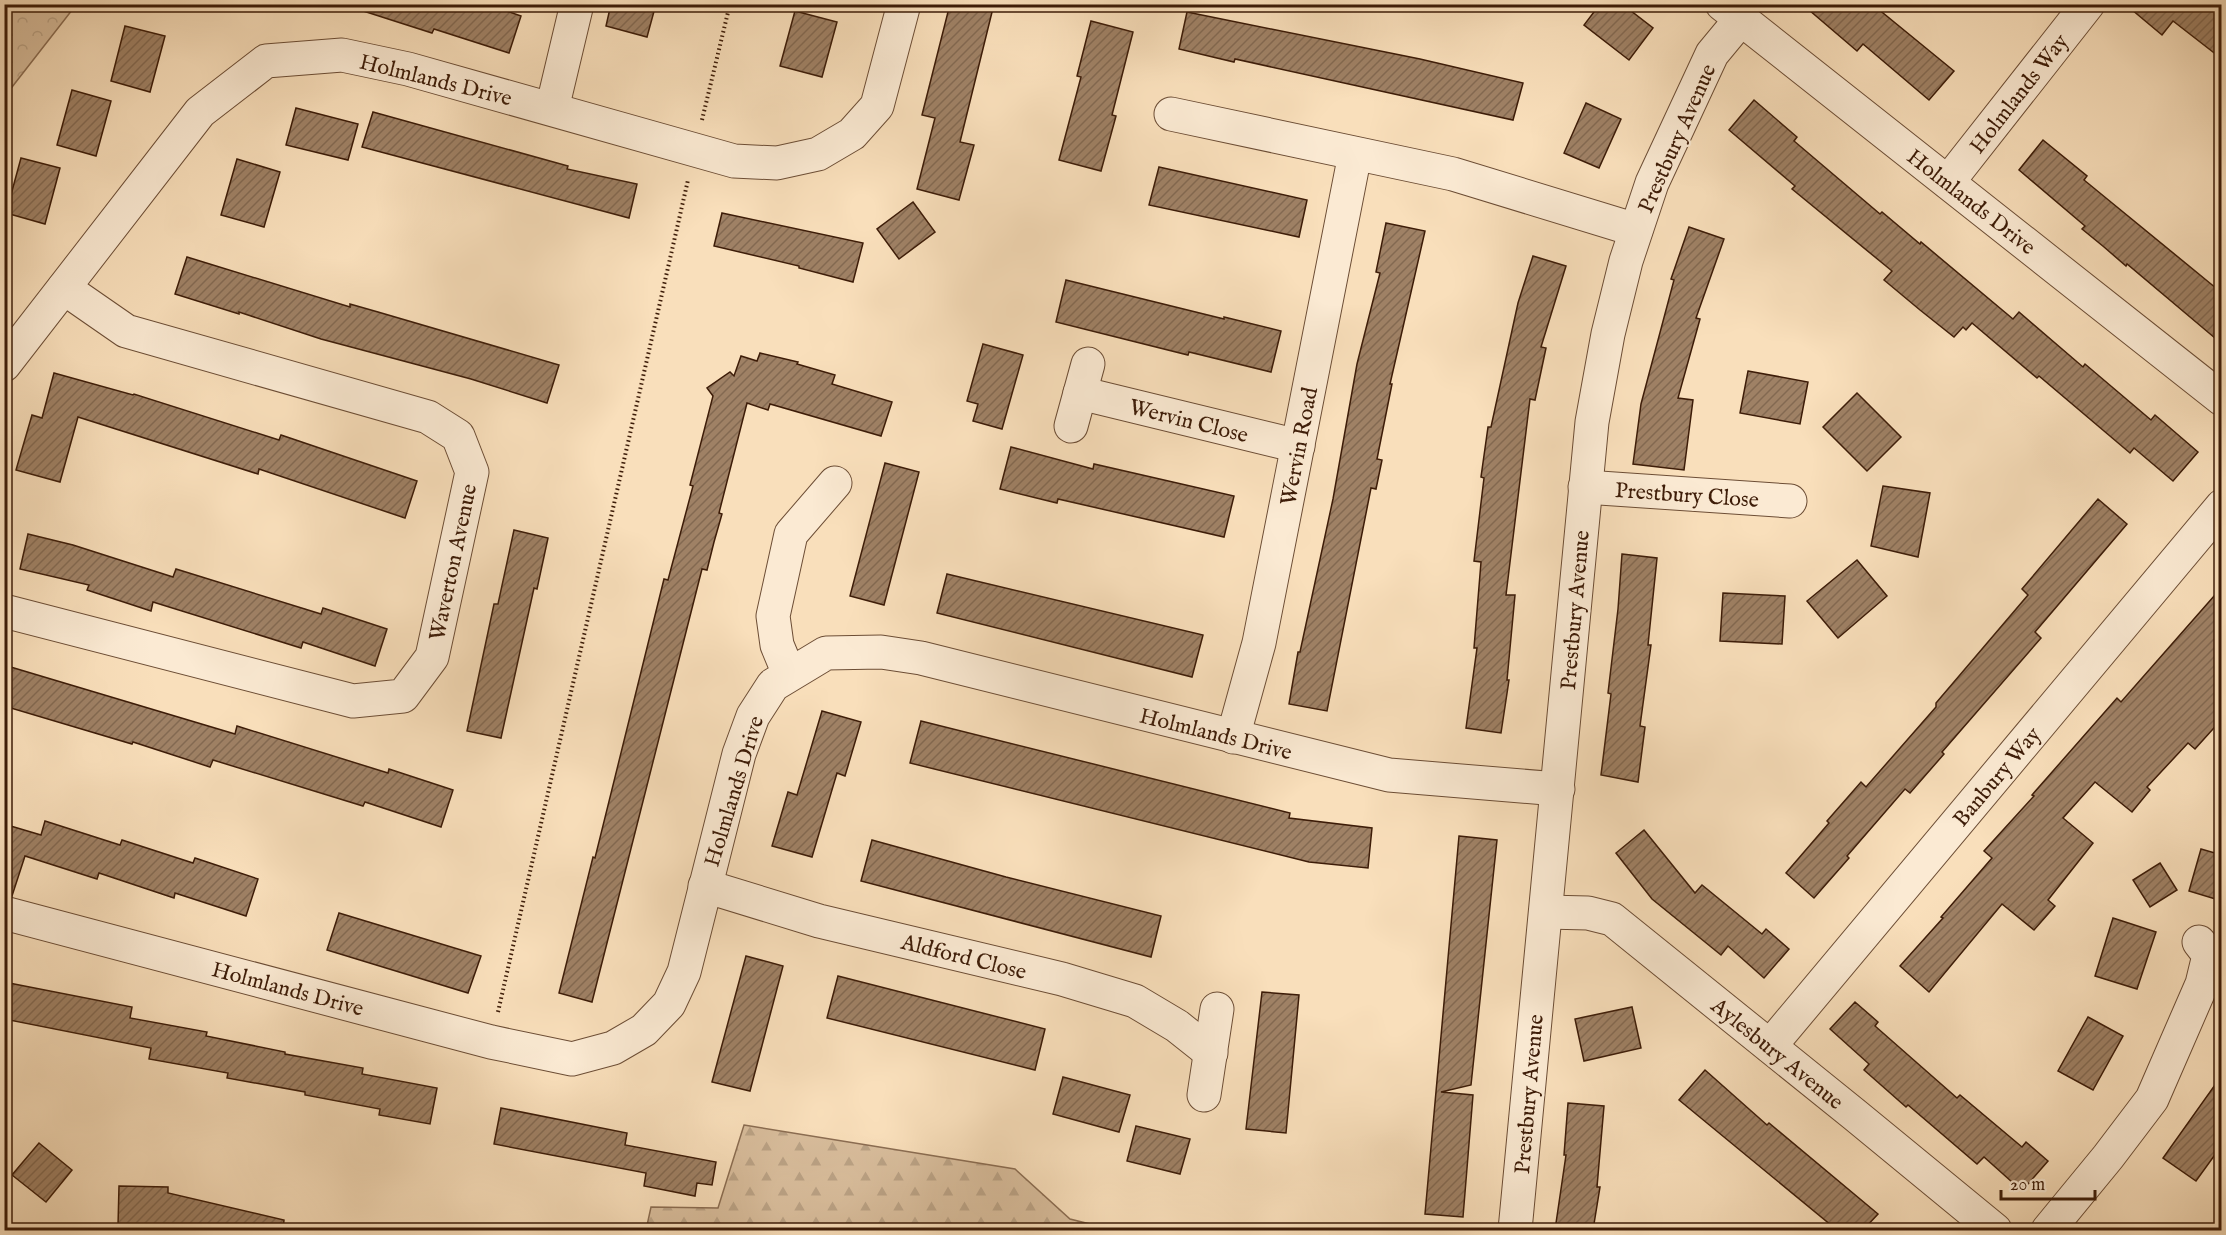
<svg xmlns="http://www.w3.org/2000/svg" width="2226" height="1235" viewBox="0 0 2226 1235" font-family="'IM FELL English',serif">
  <defs>
    <pattern id="forest-firs" width="22" height="20" patternUnits="userSpaceOnUse" patternTransform="scale(1.5)"><rect width="22" height="20" fill="#d9be9d"/><path d="M5 1l3.5 6h-7zM16 11l3.5 6h-7z" fill="#bba386"/></pattern>
    <pattern id="park-crowns" width="20" height="18" patternUnits="userSpaceOnUse" patternTransform="scale(1.5)"><rect width="20" height="18" fill="#d9be9d"/><path d="M2 6a3 3 0 1 1 6 0M12 15a3 3 0 1 1 6 0" fill="none" stroke="#bba386"/></pattern>
    <pattern id="building-hatch" width="6" height="6" patternUnits="userSpaceOnUse" patternTransform="scale(1.5)"><rect width="6" height="6" fill="#9f8165"/><path d="M-1 1l2-2M0 6l6-6M5 7l2-2" fill="none" stroke="#836951"/></pattern>
  </defs>
  <rect width="100%" height="100%" fill="#f9dfbb"/>
  <filter id="stains"><feTurbulence type="fractalNoise" baseFrequency=".00333" numOctaves="4"/><feColorMatrix values="0 0 0 0 .2 0 0 0 0 .09 0 0 0 0 .02 0 0 0 .5 -.17"/></filter>
  <radialGradient id="worn" r=".72"><stop offset=".6" stop-color="#630" stop-opacity="0"/><stop offset="1" stop-color="#630" stop-opacity=".3"/></radialGradient>
  <path fill="url(#forest-firs)" stroke="#8b6d52" stroke-width="1.5" d="M744,1125l271,44 55,50 44,11h-468l5,-23 67,1z"/>
  <path fill="url(#park-crowns)" stroke="#8b6d52" stroke-width="1.5" d="M5,4l71,1 -71,91 -1,-91z"/>
  <g fill="url(#building-hatch)" stroke="#3d1c08" stroke-width="1.5">
    <path d="M361,4h125l35,12 -12,37 -75,-24 -2,4 -72,-23z"/>
    <path d="M611,4h45l-9,33 -41,-11z"/>
    <path d="M950,4h44l-34,138 14,3 -15,55 -42,-11 18,-71 -13,-3z"/>
    <path d="M1600,4h22l31,24 -24,32 -45,-35z"/>
    <path d="M1802,4h70l82,67 -25,29 -66,-56 -6,7z"/>
    <path d="M2125,4h97v55l-49,-38 -11,14z"/>
    <path d="M795,11l42,11 -15,55 -42,-11z"/>
    <path d="M1187,12l233,47 103,24 -10,37 -278,-61 -1,3 -55,-13z"/>
    <path d="M1091,21l42,11 -21,83 4,1 -15,55 -42,-11 22,-83 -4,-1z"/>
    <path d="M125,26l40,10 -15,56 -39,-11z"/>
    <path d="M72,90l39,11 -15,55 -39,-11z"/>
    <path d="M1754,100l43,37 -3,4 86,73 2,-2 38,32 1,-2 92,77 6,-7 64,55 2,-3 66,56 4,-5 43,37 -25,29 -39,-33 -4,5 -91,-77 -2,2 -65,-55 -6,7 -3,-3 -9,10 -34,-27 -36,-30 8,-9 -100,-82 3,-3 -66,-56z"/>
    <path d="M1586,103l35,16 -22,49 -35,-15z"/>
    <path d="M296,108l62,16 -10,36 -62,-15z"/>
    <path d="M373,112l195,54 -1,3 70,15 -8,34 -267,-71z"/>
    <path d="M2043,140l44,36 -3,4 138,113v51l-95,-80 -1,2 -22,-19 -22,-18 3,-3 -66,-56z"/>
    <path d="M21,158l39,10 -15,56 -39,-11z"/>
    <path d="M237,159l43,13 -16,55 -43,-12z"/>
    <path d="M1159,167l148,33 -8,37 -150,-32z"/>
    <path d="M913,202l22,30 -36,27 -22,-30z"/>
    <path d="M722,213l141,30 -10,39 -54,-14v-2l-85,-20z"/>
    <path d="M1386,223l39,8 -35,153h2l-15,75 5,1 -6,29 -5,-1 -44,223 -38,-7 9,-52h2l33,-153 24,-135 23,-91 -4,-1z"/>
    <path d="M1689,227l35,12 -28,79 4,1 -22,79 15,2 -9,70 -51,-6 8,-60 33,-124 -3,-1z"/>
    <path d="M1533,256l33,10 -25,81 5,1 -11,52 -5,-1 -24,196h9l-8,85h2l-8,53 -35,-5 11,-80h-3l7,-86 -7,-1 10,-83 -3,-1 7,-50h3l27,-124z"/>
    <path d="M187,257l163,50v-3l28,8 181,53 -12,38 -76,-24 -150,-40 -82,-27v2l-64,-20z"/>
    <path d="M1066,280l158,39v-2l57,14 -10,41 -82,-20 -1,3 -132,-33z"/>
    <path d="M983,344l40,11 -21,74 -29,-8 5,-17 -11,-3z"/>
    <path d="M760,353l38,9 -1,2 38,11 -3,9 60,18 -11,34 -111,-32 -2,6 -21,-7 -28,110 3,1 -8,28 -7,28 -5,-1 -110,433 -33,-9 34,-136 2,1 69,-279 4,1 25,-94 -3,-1 23,-89 -6,-8 23,-16 4,4 7,-20 16,5z"/>
    <path d="M1748,371l60,11 -8,42 -60,-11z"/>
    <path d="M54,373l79,22 1,-1 145,46 2,-5 136,46 -12,37 -146,-49 -1,5 -180,-57 -18,65 -44,-12 16,-55 10,3z"/>
    <path d="M1857,393l44,44 -34,34 -44,-44z"/>
    <path d="M1011,447l82,22 1,-5 140,32 -10,41 -166,-38 -1,4 -57,-14z"/>
    <path d="M885,463l34,9 -35,133 -34,-9z"/>
    <path d="M1883,486l47,7 -12,64 -47,-11z"/>
    <path d="M2098,499l29,25 -92,108 6,6 -99,114 2,2 -34,39 -5,-4 -58,67 2,2 -35,40 -28,-25 43,-50 -2,-2 34,-39 5,5 70,-80v-4l92,-108 -6,-6z"/>
    <path d="M514,530l34,8 -11,51 -3,-1 -33,150 -34,-7 27,-127h4z"/>
    <path d="M28,534l45,11 100,32 3,-8 145,45 2,-6 64,21 -12,37 -72,-24 -2,6 -148,-46 -2,9 -64,-21 2,-5 -69,-16z"/>
    <path d="M1622,554l35,4 -9,87h3l-11,81 5,1 -7,55 -37,-7 10,-81 -3,-1 10,-84z"/>
    <path d="M1857,560l30,36 -49,42 -31,-37z"/>
    <path d="M947,574l256,61 -11,42 -255,-64z"/>
    <path d="M2222,587v132l-27,30 -7,-6 -41,44 3,3 -18,22 -37,-30 -32,36 30,25 -45,57 7,6 -21,24 -32,-26 -73,88 -29,-26 43,-48 -2,-1 51,-59 -8,-7 50,-55 -2,-1 85,-97 4,4z"/>
    <path d="M1723,593l62,3 -3,48 -62,-3z"/>
    <path d="M4,665l231,69 2,-8 151,47 1,-4 64,21 -12,37 -76,-25 -2,4 -150,-46 -3,7 -77,-25 -1,2 -128,-38z"/>
    <path d="M822,711l39,11 -16,54 -8,-3 -25,84 -40,-11 16,-54 9,3z"/>
    <path d="M921,721l369,92 -1,5 83,10 -4,40 -59,-6 -399,-99z"/>
    <path d="M45,821l75,24 2,-5 71,23 2,-5 63,21 -12,37 -71,-23 -1,5 -75,-25 -2,6 -72,-23 -13,40 -8,-1v-71l37,11z"/>
    <path d="M1644,830l51,63 7,-8 60,49 4,-5 23,20 -25,29 -36,-32 -7,9 -69,-56 -36,-46z"/>
    <path d="M1459,836l38,4 -26,245 -30,7 32,3 -10,122 -38,-3z"/>
    <path d="M872,840l134,37 155,39 -10,41 -290,-76z"/>
    <path d="M2201,849l21,6v46l-33,-10z"/>
    <path d="M2160,863l17,27 -27,17 -17,-27z"/>
    <path d="M339,913l142,43 -13,37 -141,-43z"/>
    <path d="M2113,918l43,14 -19,57 -42,-13z"/>
    <path d="M746,956l37,10 -33,125 -38,-9z"/>
    <path d="M838,976l207,53 -10,41 -208,-52z"/>
    <path d="M4,982l128,25 -2,11 77,14 -1,4 79,16v2l78,14 -1,6 75,14 -7,36 -51,-9 1,-6 -75,-14v-3l-78,-14 1,-5 -79,-14 2,-11 -147,-29z"/>
    <path d="M1262,992l37,3 -13,138 -40,-4z"/>
    <path d="M1855,1002l23,20 -3,4 82,72 3,-3 62,52 4,-5 22,19 -26,30 -38,-34 -7,7 -69,-59 -2,2 -42,-37 5,-6 -39,-35z"/>
    <path d="M1632,1007l9,41 -57,13 -9,-42z"/>
    <path d="M2088,1017l35,19 -30,54 -35,-19z"/>
    <path d="M1705,1070l62,55 2,-2 109,91 -15,16h-26l-158,-130z"/>
    <path d="M2222,1075v70l-26,36 -33,-23z"/>
    <path d="M1063,1077l67,18 -11,37 -66,-18z"/>
    <path d="M1568,1103l36,3 -7,81h3l-7,43h-38l11,-75h-2z"/>
    <path d="M501,1108l126,25 -2,12 91,17 -4,23 -15,-2 -2,13 -51,-10 2,-13 -152,-29z"/>
    <path d="M1136,1126l54,13 -10,35 -53,-13z"/>
    <path d="M39,1143l33,27 -26,32 -34,-27z"/>
    <path d="M119,1186l49,1v6l116,27 -1,10h-111l1,-3 -55,-1z"/>
  </g>
  <g fill="none" stroke-linecap="round" stroke-linejoin="round">
    <defs>
      <g id="minor">
        <path d="M1722,4l500,395"/>
        <path d="M552,109l25,-105"/>
        <path d="M1171,114l282,60 183,56"/>
        <path d="M1948,182l140,-178"/>
        <path d="M4,365l196,-253 66,-51 76,-6 66,14 326,92 43,2 41,-9 34,-20 25,-28 27,-102"/>
        <path d="M1080,393l218,53"/>
        <path d="M1071,426l17,-62"/>
        <path d="M1585,487l205,14"/>
        <path d="M4,611l349,90 50,-5 29,-39 40,-185 -14,-36 -30,-19 -302,-86 -62,-43"/>
        <path d="M789,674l-12,-29 -4,-29 18,-82 44,-51"/>
        <path d="M1233,737l26,-94 96,-489"/>
        <path d="M705,886l114,35 243,58 73,22 42,25 34,27"/>
        <path d="M1546,912l42,1 24,6 243,196 140,115"/>
        <path d="M4,913l487,129 81,17 41,-11 31,-18 25,-26 15,-32 55,-218 14,-38 20,-31 53,-32 55,-1 40,6 468,117 169,14"/>
        <path d="M1770,1046l452,-540"/>
        <path d="M1204,1095l13,-86"/>
        <path d="M1515,1230l77,-808 16,-88 18,-73 26,-78 60,-129 29,-35"/>
        <path d="M2048,1230l60,-73 44,-58 50,-115 7,-29 -10,-13"/>
      </g>
    </defs>
    <use href="#minor" stroke="#6c4d35" stroke-width="35"/>
    <g stroke="#3d1c08" stroke-width="4" stroke-dasharray="1.5 3" stroke-linecap="butt">
      <path d="M702,120l28,-116"/>
      <path d="M498,1012l190,-832"/>
    </g>
    <use href="#minor" stroke="#fbead3" stroke-width="33"/>
  </g>
  <g text-anchor="middle" stroke-width="4.5" stroke-linejoin="round" paint-order="stroke">
    <g font-size="22" fill="#3d1c08" stroke="#fbead3">
      <text transform="translate(436 79) rotate(14)" y="8">Holmlands Drive</text>
      <text transform="translate(2018 93) rotate(-52)" y="8">Holmlands Way</text>
      <text transform="translate(1676 138) rotate(-66)" y="8">Prestbury Avenue</text>
      <text transform="translate(1972 201) rotate(38)" y="8">Holmlands Drive</text>
      <text transform="translate(1189 420) rotate(14)" y="8">Wervin Close</text>
      <text transform="translate(1298 446) rotate(-79)" y="8">Wervin Road</text>
      <text transform="translate(1687 494) rotate(4)" y="8">Prestbury Close</text>
      <text transform="translate(452 562) rotate(-78)" y="8">Waverton Avenue</text>
      <text transform="translate(1574 610) rotate(-85)" y="8">Prestbury Avenue</text>
      <text transform="translate(1216 733) rotate(14)" y="8">Holmlands Drive</text>
      <text transform="translate(1996 776) rotate(-50)" y="8">Banbury Way</text>
      <text transform="translate(733 791) rotate(-73)" y="8">Holmlands Drive</text>
      <text transform="translate(964 956) rotate(14)" y="8">Aldford Close</text>
      <text transform="translate(288 988) rotate(15)" y="8">Holmlands Drive</text>
      <text transform="translate(1778 1053) rotate(39)" y="8">Aylesbury Avenue</text>
      <text transform="translate(1528 1094) rotate(-85)" y="8">Prestbury Avenue</text>
    </g>
  </g>
  <rect width="2226" height="1235" fill="none" stroke="#f9dfbb" stroke-width="24"/>
  <rect x="6" y="6" width="2214" height="1223" fill="none" stroke="#3d1c08" stroke-width="3"/>
  <rect x="12" y="12" width="2202" height="1211" fill="none" stroke="#3d1c08" stroke-width="1.5"/>
  <path d="M2001 1190v9h94v-9" fill="none" stroke="#3d1c08" stroke-width="3"/>
  <text x="2010" y="1190" font-size="18" fill="#3d1c08" stroke="#fbead3" stroke-width="4.5" paint-order="stroke">20 m</text>
  <rect width="100%" height="100%" filter="url(#stains)"/>
  <rect width="100%" height="100%" fill="url(#worn)"/>
</svg>
